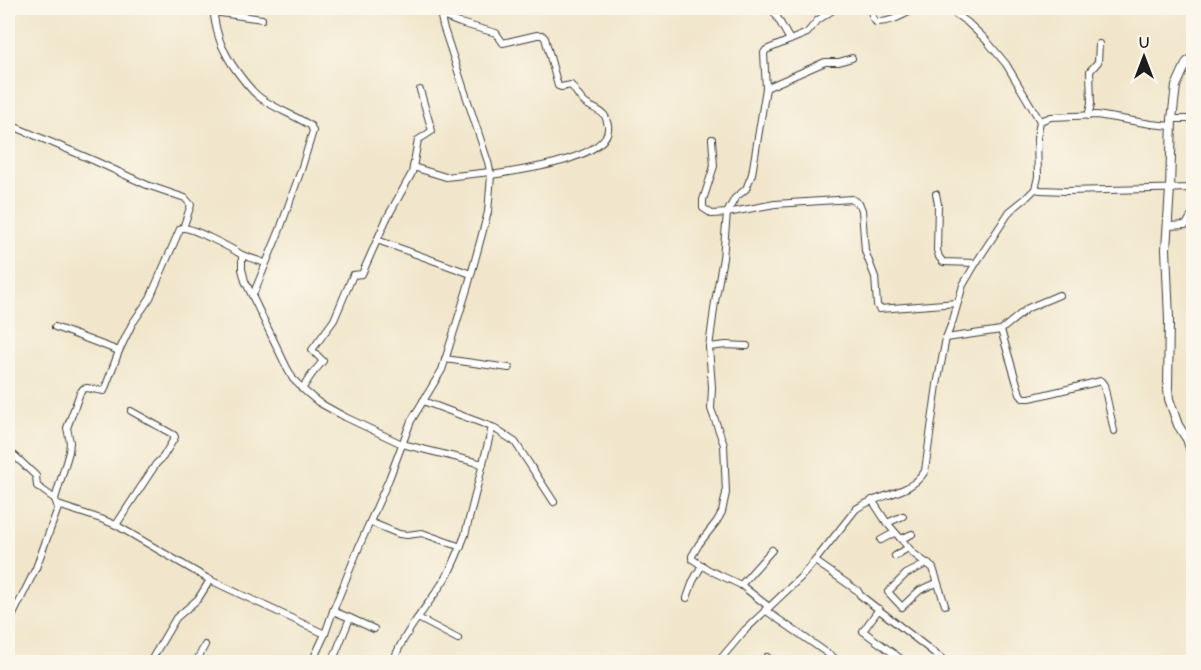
<svg xmlns="http://www.w3.org/2000/svg" width="1201" height="670" viewBox="0 0 1201 670" font-family="'Comic Neue',sans-serif">
  <rect width="100%" height="100%" fill="#fbf7ec"/>
  <filter id="ink" filterUnits="userSpaceOnUse"><feTurbulence type="fractalNoise" baseFrequency=".0167" numOctaves="2"/><feDisplacementMap in="SourceGraphic" scale="12" xChannelSelector="R" yChannelSelector="G"/><feConvolveMatrix kernelMatrix="1 2 1 2 8 2 1 2 1" color-interpolation-filters="sRGB"/></filter>
  <filter id="wash" filterUnits="userSpaceOnUse"><feTurbulence type="fractalNoise" baseFrequency=".008" numOctaves="4" result="noise"/><feDisplacementMap in="SourceGraphic" scale="24" xChannelSelector="R" yChannelSelector="G"/><feGaussianBlur stdDeviation="1.35" result="paint"/><feColorMatrix in="noise" values="0 0 0 0 0 0 0 0 0 0 0 0 0 0 0 0 0 1.4 0 .05"/><feComposite in="paint" operator="in"/></filter>
  <g filter="url(#wash)">
    <rect width="100%" height="100%" fill="#f1e6cb"/>
  </g>
  <g filter="url(#ink)">
    <g fill="none" stroke-linecap="round" stroke-linejoin="round">
      <defs>
        <g id="minor">
          <path d="M214,8c-1,11 5,34 11,44 6,13 26,40 37,47 16,11 34,17 49,27l2,5 -12,39 -22,62 -26,63"/>
          <path d="M772,8l18,32"/>
          <path d="M870,8l3,10 3,4c15,1 28,-8 41,-14"/>
          <path d="M947,8l20,14 19,18 20,24 34,57"/>
          <path d="M214,12l48,7"/>
          <path d="M442,16l18,7 36,10 7,10 34,-8h5l3,3 13,48 3,1 10,-2c5,6 8,13 14,18 6,5 16,7 20,13 1,1 2,7 3,9 5,35 -94,46 -117,50"/>
          <path d="M766,88l59,-26h14l13,-4"/>
          <path d="M1088,116l3,-12 -1,-33 8,-9 1,-18"/>
          <path d="M1172,119h22"/>
          <path d="M8,124l87,37 52,24 38,13 6,7 -8,23"/>
          <path d="M712,139l2,27 -11,34v8l9,6 15,-1 48,-9 77,-5 8,6 2,5 3,41 10,26 2,28 2,4 78,-6"/>
          <path d="M413,167l33,10 44,-5"/>
          <path d="M1035,189l6,1 25,1 128,-3"/>
          <path d="M936,194l2,10 -1,46 2,7 4,5 33,1"/>
          <path d="M1168,226l18,-1 4,-7 4,-1"/>
          <path d="M377,240l94,34"/>
          <path d="M242,255l23,8"/>
          <path d="M55,327l64,24"/>
          <path d="M1001,330l19,64 3,4h7l71,-17 3,4 10,46"/>
          <path d="M946,338l55,-8 27,-22 31,-13"/>
          <path d="M709,347l17,-2 21,1"/>
          <path d="M445,359l64,9"/>
          <path d="M302,389l10,-15 11,-13 -11,-11 22,-30 19,-45 9,-1 25,-56 25,-45 6,-33 14,-9 -12,-41"/>
          <path d="M423,401l69,26 23,15 39,60"/>
          <path d="M55,499l14,-47 1,-10 -3,-14 13,-35 3,-4 4,-1 17,3 15,-40 13,-27 18,-26 30,-69c1,-1 3,-1 4,-1 9,0 49,21 58,27v14l3,12 42,87 6,11 13,13 12,10 27,15 57,27 81,20"/>
          <path d="M872,500l15,23 16,-7"/>
          <path d="M58,505l43,14 15,6 94,55 115,54"/>
          <path d="M370,522l29,12 8,1 15,-2 39,14"/>
          <path d="M887,523l14,16 11,-5"/>
          <path d="M116,525l40,-61 7,-7 12,-20 -1,-2 -43,-24"/>
          <path d="M901,539l13,15 19,14 12,37"/>
          <path d="M881,540l13,-7"/>
          <path d="M895,556l13,-8"/>
          <path d="M815,561l43,30 2,4 82,64"/>
          <path d="M928,563l-22,11 -18,18 14,15 18,-17 17,-7"/>
          <path d="M741,585l31,-35"/>
          <path d="M687,598l6,-17 9,-16"/>
          <path d="M769,607l-28,-22 -32,-15 -17,-11v-3l7,-12 18,-23 5,-9 4,-19 -2,-48 -13,-36 1,-22 -3,-40 6,-45 8,-44 4,-45 8,-15 11,-9 6,-15 14,-86 -2,-35 2,-3 41,-17 11,-13 18,-12"/>
          <path d="M879,609l-16,22 42,31"/>
          <path d="M765,610l75,52"/>
          <path d="M350,618l24,11"/>
          <path d="M418,618l40,21"/>
          <path d="M8,625l28,-57 22,-60 -3,-9 -18,-13 -1,-10 -21,-20 -5,-3"/>
          <path d="M150,662l26,-44 22,-19 12,-19"/>
          <path d="M196,662l9,-17"/>
          <path d="M312,662l13,-28 8,-23 28,-69 28,-63 22,-58 31,-51 26,-84 20,-74 3,-37 -3,-13 -45,-136 -4,-18"/>
          <path d="M332,662l18,-44 -17,-7"/>
          <path d="M393,662c12,-33 37,-58 55,-88 7,-13 12,-26 17,-39l27,-108"/>
          <path d="M718,662l27,-32 56,-53 13,-15 42,-53c21,-15 55,-14 69,-38l12,-86 9,-47 7,-18 10,-35 13,-22 34,-52 15,-12 10,-10 3,-12 -1,-39 3,-17 11,-4 46,-2 54,9 20,2"/>
          <path d="M764,662l3,-5"/>
        </g>
        <path id="tertiary" d="M1194,57l-7,5 -11,24 -4,33 -2,70 -4,60 3,70 -1,69 1,11 9,26 9,14 7,21"/>
      </defs>
      <use href="#minor" stroke="#3c3a36" stroke-width="8"/>
      <use href="#tertiary" stroke="#3c3a36" stroke-width="10"/>
      <use href="#minor" stroke="#fff" stroke-width="6"/>
      <use href="#tertiary" stroke="#fff" stroke-width="8"/>
    </g>
  </g>
  <rect width="1201" height="670" fill="none" stroke="#fbf7ec" stroke-width="30"/>
  <g transform="translate(1144 57)" stroke="#fbf7ec" stroke-width="4.5" paint-order="stroke">
  <path d="M0-4.5L10 22L0 15L-10 22Z" fill="#1c1c1c"/>
  <text y="-9" font-size="16" font-weight="bold" text-anchor="middle" fill="#1c1c1c">U</text>
  </g>
</svg>
